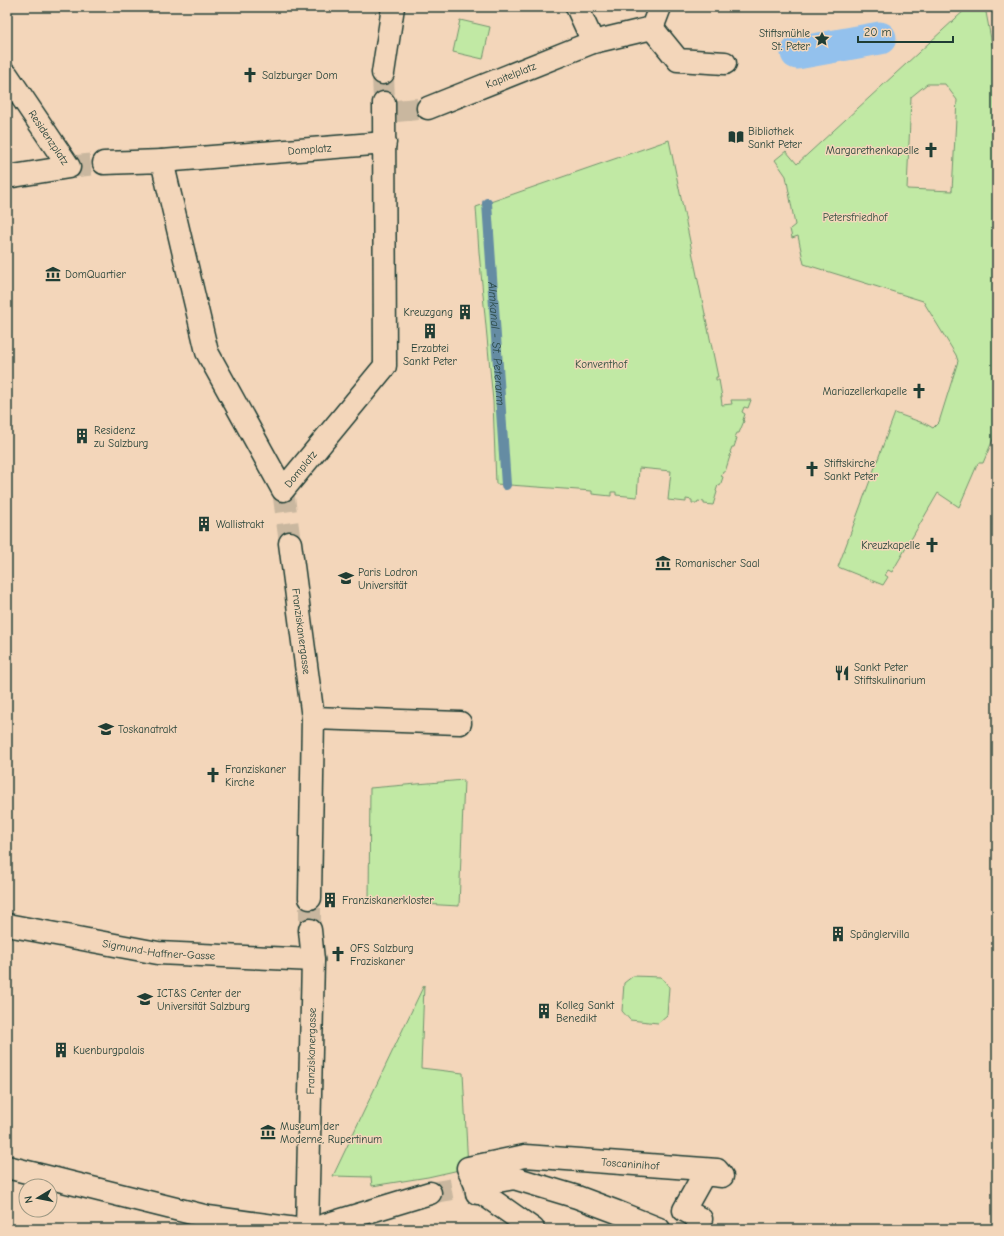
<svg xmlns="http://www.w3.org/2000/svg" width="1004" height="1236" viewBox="0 0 1004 1236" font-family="'Comic Neue',sans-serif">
  <rect width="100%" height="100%" fill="#f3d6ba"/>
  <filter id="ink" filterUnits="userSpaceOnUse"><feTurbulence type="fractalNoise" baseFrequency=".025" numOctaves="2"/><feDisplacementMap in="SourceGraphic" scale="8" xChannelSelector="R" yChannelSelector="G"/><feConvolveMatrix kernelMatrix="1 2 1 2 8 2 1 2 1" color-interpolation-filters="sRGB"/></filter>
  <g filter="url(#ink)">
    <g fill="#c1e9a4" stroke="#70936c" fill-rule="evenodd">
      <path d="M967,7h18l12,64v359l-14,33h-5l-19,44 -21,-14 -46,79 -4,-2 -3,5 3,2 -5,8 -45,-18 57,-154 31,11 7,4 6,-6 19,-61 -2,-6 -33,-54 -119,-37 -6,-28 -6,2 -2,-9 5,-4 -9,-49 -11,-16 11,-9 11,13 170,-156zM927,84h18l12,16 -5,91 -45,-2 4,-92z"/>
      <path d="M460,20l30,7 -7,32 -30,-7z"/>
      <path d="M669,140l49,237h-2v3h3l3,17h-1l1,8 10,-1 -1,-4h20l-3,8 -4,-1 -2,5 3,2 -2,6 1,1 -5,12h-2l-2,4 2,1 -3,9h-2l-2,5 1,1 -6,19h-2l-2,4 2,1 -3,9 -2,-1 -2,6 1,1 -4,13 -9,-1v-2l-6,-1 -1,2h-5v-3l-6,-1v3l-18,-2 3,-29 -32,-3 -2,29 -21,-2v-3h-5v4l-19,-2v-3l-96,-7 -3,-83 -14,-149 -3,-45z"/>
      <path d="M464,780l-5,126 -90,-5 1,-113z"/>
      <path d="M633,976l28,1 8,10 -2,28 -9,8 -28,-3 -8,-9 2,-28z"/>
      <path d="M424,985l-3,83 42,5 5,95 -40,9 -56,9 -1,-9 -38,-1z"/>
    </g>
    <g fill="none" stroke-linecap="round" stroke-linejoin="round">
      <path stroke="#658ca3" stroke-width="10" id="s1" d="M487,203l19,282"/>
      <path stroke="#93c1ed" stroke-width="33" d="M797,53l83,-15"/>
      <g stroke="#c9b79f" stroke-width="22" stroke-dasharray="22 11" stroke-linecap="butt">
        <path d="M383,73l1,30"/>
        <path d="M396,111l32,-3"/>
        <path d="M69,167l35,-4"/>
        <path d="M283,490l7,53"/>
        <path d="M310,930v-32"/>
        <path d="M430,1193l46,-8"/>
      </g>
      <defs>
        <g id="pedestrian">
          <path d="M577,7l16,35"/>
          <path d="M652,28l8,-21"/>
          <path d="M383,73l10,-66"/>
          <path id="s2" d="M7,75l62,92 -62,10"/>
          <path id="s3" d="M428,108l165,-66 59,-14 26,32 47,3"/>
          <path id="s4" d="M162,161l223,-18"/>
          <path id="s5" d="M104,163l58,-2 45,191 76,138 102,-124 -1,-263"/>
          <path id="s6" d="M290,543l23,175 -3,180"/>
          <path d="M313,718l147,5"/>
          <path id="s7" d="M7,925l151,28 155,7"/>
          <path d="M7,1167l201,50 88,12"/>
          <path d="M476,1185l38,-7 63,19 40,15 42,17"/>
          <path id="s8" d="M307,1229l6,-269 -3,-30"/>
          <path d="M312,1229l118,-36"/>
          <path id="s9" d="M533,1229l-51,-36h-5l-1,-8 -8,-17 57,-12 192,14 5,6 -18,-2 -20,36 17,9 -4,10"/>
        </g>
      </defs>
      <use href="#pedestrian" stroke="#1f3d34" stroke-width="25"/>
      <use href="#pedestrian" stroke="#f3d6ba" stroke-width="22"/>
    </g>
  </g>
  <defs>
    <symbol id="sight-bare" viewBox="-9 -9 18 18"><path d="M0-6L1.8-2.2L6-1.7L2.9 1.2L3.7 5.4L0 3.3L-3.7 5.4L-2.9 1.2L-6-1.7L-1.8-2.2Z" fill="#1f3d34" stroke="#f3d6ba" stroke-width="2.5" paint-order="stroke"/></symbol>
    <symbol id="church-bare" viewBox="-9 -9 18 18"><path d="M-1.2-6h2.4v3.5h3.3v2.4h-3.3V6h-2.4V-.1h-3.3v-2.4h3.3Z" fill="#1f3d34" stroke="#f3d6ba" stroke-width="2.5" paint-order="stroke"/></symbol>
    <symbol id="library-bare" viewBox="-9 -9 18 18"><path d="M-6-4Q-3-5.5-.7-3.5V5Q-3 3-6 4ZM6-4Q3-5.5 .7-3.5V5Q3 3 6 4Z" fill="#1f3d34" stroke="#f3d6ba" stroke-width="2.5" paint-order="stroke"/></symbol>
    <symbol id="museum-bare" viewBox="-9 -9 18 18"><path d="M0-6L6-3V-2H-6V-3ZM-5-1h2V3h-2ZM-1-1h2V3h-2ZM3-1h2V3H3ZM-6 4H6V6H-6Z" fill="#1f3d34" stroke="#f3d6ba" stroke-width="2.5" paint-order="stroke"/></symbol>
    <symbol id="building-bare" viewBox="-9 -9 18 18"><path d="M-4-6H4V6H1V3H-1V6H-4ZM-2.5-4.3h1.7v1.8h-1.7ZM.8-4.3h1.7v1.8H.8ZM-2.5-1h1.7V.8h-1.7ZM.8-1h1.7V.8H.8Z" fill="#1f3d34" stroke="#f3d6ba" stroke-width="2.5" paint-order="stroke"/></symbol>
    <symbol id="university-bare" viewBox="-9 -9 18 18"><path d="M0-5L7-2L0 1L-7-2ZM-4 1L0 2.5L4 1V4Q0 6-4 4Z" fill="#1f3d34" stroke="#f3d6ba" stroke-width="2.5" paint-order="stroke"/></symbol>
    <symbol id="restaurant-bare" viewBox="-9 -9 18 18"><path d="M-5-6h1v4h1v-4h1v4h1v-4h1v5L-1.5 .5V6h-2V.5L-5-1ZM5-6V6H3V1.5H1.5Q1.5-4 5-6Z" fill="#1f3d34" stroke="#f3d6ba" stroke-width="2.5" paint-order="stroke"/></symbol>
    <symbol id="school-bare" viewBox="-9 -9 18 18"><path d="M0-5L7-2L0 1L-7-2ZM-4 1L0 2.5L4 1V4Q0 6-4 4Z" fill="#1f3d34" stroke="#f3d6ba" stroke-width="2.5" paint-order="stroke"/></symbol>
  </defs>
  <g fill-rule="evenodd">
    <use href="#sight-bare" x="811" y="28" width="22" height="22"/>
    <use href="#church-bare" x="239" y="64" width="22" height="22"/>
    <use href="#library-bare" x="725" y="126" width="22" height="22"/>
    <use href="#church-bare" x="920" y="139" width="22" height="22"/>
    <use href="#museum-bare" x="42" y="263" width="22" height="22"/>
    <use href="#building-bare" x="454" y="301" width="22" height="22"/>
    <use href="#building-bare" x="419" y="320" width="22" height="22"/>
    <use href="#church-bare" x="908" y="380" width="22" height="22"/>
    <use href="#building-bare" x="71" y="425" width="22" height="22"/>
    <use href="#church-bare" x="801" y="458" width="22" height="22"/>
    <use href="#building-bare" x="193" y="513" width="22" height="22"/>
    <use href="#church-bare" x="921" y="534" width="22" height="22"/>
    <use href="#museum-bare" x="652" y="552" width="22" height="22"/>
    <use href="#university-bare" x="335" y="567" width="22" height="22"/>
    <use href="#restaurant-bare" x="831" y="662" width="22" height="22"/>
    <use href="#university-bare" x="95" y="718" width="22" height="22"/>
    <use href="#church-bare" x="202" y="764" width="22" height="22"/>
    <use href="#building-bare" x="319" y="889" width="22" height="22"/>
    <use href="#building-bare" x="827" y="923" width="22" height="22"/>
    <use href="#church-bare" x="327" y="943" width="22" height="22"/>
    <use href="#school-bare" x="134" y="988" width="22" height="22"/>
    <use href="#building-bare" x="533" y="1000" width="22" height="22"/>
    <use href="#building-bare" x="50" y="1039" width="22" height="22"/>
    <use href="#museum-bare" x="257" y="1121" width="22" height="22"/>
  </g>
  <g text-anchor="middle" stroke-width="3" stroke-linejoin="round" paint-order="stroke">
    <g font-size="11" fill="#1f3d34" stroke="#f3d6ba" text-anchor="start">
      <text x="810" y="37" text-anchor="end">Stiftsmühle<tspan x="810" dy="13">St. Peter</tspan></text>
      <text x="262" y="79">Salzburger Dom</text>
      <text x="748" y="135">Bibliothek<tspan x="748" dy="13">Sankt Peter</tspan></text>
      <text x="919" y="154" text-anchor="end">Margarethenkapelle</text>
      <text x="65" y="278">DomQuartier</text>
      <text x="453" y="316" text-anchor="end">Kreuzgang</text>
      <text x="430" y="352" text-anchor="middle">Erzabtei<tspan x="430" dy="13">Sankt Peter</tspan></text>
      <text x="907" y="395" text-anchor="end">Mariazellerkapelle</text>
      <text x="94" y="434">Residenz<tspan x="94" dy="13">zu Salzburg</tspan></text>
      <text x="824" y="467">Stiftskirche<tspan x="824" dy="13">Sankt Peter</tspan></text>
      <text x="216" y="528">Wallistrakt</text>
      <text x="920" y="549" text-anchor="end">Kreuzkapelle</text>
      <text x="675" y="567">Romanischer Saal</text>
      <text x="358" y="576">Paris Lodron<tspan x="358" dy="13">Universität</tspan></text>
      <text x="854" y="671">Sankt Peter<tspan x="854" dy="13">Stiftskulinarium</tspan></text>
      <text x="118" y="733">Toskanatrakt</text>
      <text x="225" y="773">Franziskaner<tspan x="225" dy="13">Kirche</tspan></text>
      <text x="342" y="904">Franziskanerkloster</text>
      <text x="850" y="938">Spänglervilla</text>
      <text x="350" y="952">OFS Salzburg<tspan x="350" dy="13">Fraziskaner</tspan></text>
      <text x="157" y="997">ICT&amp;S Center der<tspan x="157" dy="13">Universität Salzburg</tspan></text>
      <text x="556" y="1009">Kolleg Sankt<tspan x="556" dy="13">Benedikt</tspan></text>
      <text x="73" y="1054">Kuenburgpalais</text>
      <text x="280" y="1130">Museum der<tspan x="280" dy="13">Moderne, Rupertinum</tspan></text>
    </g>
    <g font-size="11" fill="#1f3d34" stroke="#f3d6ba">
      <text dy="4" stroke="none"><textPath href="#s3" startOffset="89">Kapitelplatz</textPath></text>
      <text dy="4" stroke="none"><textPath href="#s2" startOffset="75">Residenzplatz</textPath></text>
      <text dy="4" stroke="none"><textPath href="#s4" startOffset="148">Domplatz</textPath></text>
      <text dy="4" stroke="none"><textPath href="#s5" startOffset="439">Domplatz</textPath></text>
      <text dy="4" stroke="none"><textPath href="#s6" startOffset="89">Franziskanergasse</textPath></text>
      <text dy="4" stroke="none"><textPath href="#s7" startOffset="154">Sigmund-Haffner-Gasse</textPath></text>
      <text dy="4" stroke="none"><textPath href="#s8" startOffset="178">Franziskanergasse</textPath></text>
      <text dy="4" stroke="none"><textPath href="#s9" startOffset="258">Toscaninihof</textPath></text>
    </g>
    <g font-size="11" fill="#2f4e3f" stroke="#f3d6ba">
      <text x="855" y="221">Petersfriedhof</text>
      <text x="601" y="368">Konventhof</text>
    </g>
    <g font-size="12" font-style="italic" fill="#2b4a46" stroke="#f3d6ba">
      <text dy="4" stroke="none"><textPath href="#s1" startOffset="141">Almkanal - St. Peterarm</textPath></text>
    </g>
  </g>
  <rect width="1004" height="1236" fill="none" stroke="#f3d6ba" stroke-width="24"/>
  <rect x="12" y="12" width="980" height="1212" fill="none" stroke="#1f3d34" stroke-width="1.5" filter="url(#ink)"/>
  <g transform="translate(38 1198) rotate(260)"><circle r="19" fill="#f3d6ba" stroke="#9e9984"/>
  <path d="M0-3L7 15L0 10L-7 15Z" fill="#1f3d34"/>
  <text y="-6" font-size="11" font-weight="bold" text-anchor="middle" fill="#1f3d34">N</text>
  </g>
  <path d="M858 36v6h95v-6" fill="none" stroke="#1f3d34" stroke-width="2"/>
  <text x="864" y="36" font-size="12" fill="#1f3d34" stroke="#f3d6ba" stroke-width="3" paint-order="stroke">20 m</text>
</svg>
